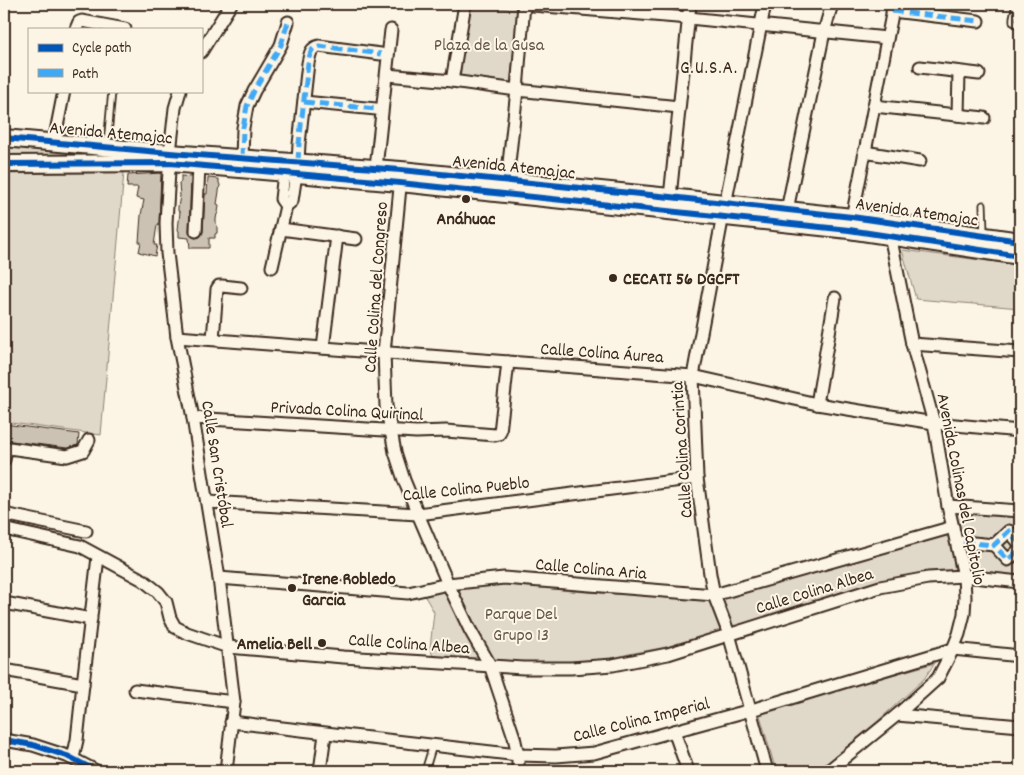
<svg xmlns="http://www.w3.org/2000/svg" width="1024" height="775" viewBox="0 0 1024 775" font-family="Dekko,sans-serif">
  <rect width="100%" height="100%" fill="#fcf5e5"/>
  <filter id="ink" filterUnits="userSpaceOnUse"><feTurbulence type="fractalNoise" baseFrequency=".02" numOctaves="2"/><feDisplacementMap in="SourceGraphic" scale="10" xChannelSelector="R" yChannelSelector="G"/><feConvolveMatrix kernelMatrix="1 2 1 2 8 2 1 2 1" color-interpolation-filters="sRGB"/></filter>
  <g filter="url(#ink)">
    <g fill="#e0d8c8" stroke="#8e8173">
      <path d="M468,5l50,5 -8,74 -50,-6z"/>
      <path d="M4,145l160,11 -160,7z"/>
      <path d="M124,172l-23,263 -97,-13v-248z"/>
      <path d="M902,250l118,15v43l-104,-9z"/>
      <path d="M955,511l65,5v62l-51,-4z"/>
      <path d="M949,533l6,39 -220,58 -15,-32z"/>
      <path d="M507,583l64,8 138,9 12,31 -44,14 -48,9 -37,9 -98,-1 -37,-74z"/>
      <path d="M445,589l36,73 -47,-3 -4,-11 4,-36 -10,-17z"/>
      <path d="M935,663l-11,16 -45,41 -61,51h-42l-17,-59z"/>
    </g>
    <g fill="#ccc2b3" stroke="#3b2a1e">
      <path d="M161,173l-2,52h-2l-3,20h3l-2,11 -16,-4 2,-10h-2l2,-27 3,-15 -8,-2 2,-11h-11l1,-12z"/>
      <path d="M181,176l10,1 -2,54 1,4 5,3 5,-1 3,-5 2,-38h2l1,-16 11,1v4l1,2 -3,19 2,1 -1,8 -1,1 -1,5v5l1,1v8l-2,1v4h-6v10h-19l-1,-10 -10,-1v-6l-1,-1 2,-18 -2,-1v-4l2,-11 -1,-13 2,-1z"/>
      <path d="M4,424l75,10 -1,11 -11,3 -63,-8z"/>
    </g>
    <g fill="none" stroke-linecap="round" stroke-linejoin="round">
      <defs>
        <g id="lane">
          <path d="M1016,4l-3,14v4l7,3"/>
          <path d="M107,145l5,-54"/>
          <path d="M983,205l1,29"/>
          <path d="M425,771l8,-26"/>
        </g>
        <g id="street">
          <path d="M521,4l168,14 198,20"/>
          <path d="M765,4l-42,211 -30,161 4,102 13,96 4,21 15,39 38,137"/>
          <path d="M892,11l86,10"/>
          <path d="M76,29l3,-7 3,-1 43,8"/>
          <path d="M201,52l30,-48"/>
          <path d="M920,67l59,7"/>
          <path d="M387,75l65,6 65,9 162,17"/>
          <path d="M452,81l13,-77"/>
          <path d="M180,91l-5,17 -5,45 -4,70 1,30 10,84 16,81 26,160 15,124 -8,69"/>
          <path d="M304,102l72,7"/>
          <path d="M874,106l110,12"/>
          <path d="M958,115l1,-43"/>
          <path d="M54,142l10,-51"/>
          <path d="M864,152l56,9"/>
          <path d="M242,158l1,-30 4,-22 7,-15 27,-46 7,-23"/>
          <path d="M298,162l1,-18 9,-81c2,-8 2,-15 11,-17l62,8"/>
          <path d="M376,168l15,-138"/>
          <path d="M284,173l-3,26 5,7"/>
          <path d="M401,177l-17,176 2,53 5,25 4,21 9,28 14,34 30,70 22,46 20,35 24,72 4,18v16"/>
          <path d="M507,181l10,-91 7,-86"/>
          <path d="M670,197l20,-193"/>
          <path d="M787,210l37,-178 8,-28"/>
          <path d="M851,223l43,-219"/>
          <path d="M281,229l75,10"/>
          <path d="M196,231l3,-65"/>
          <path d="M272,267l14,-61 6,-5 4,-27"/>
          <path d="M177,337l516,39 124,28 117,19 86,8"/>
          <path d="M213,339l4,-50 2,-3h3l19,2"/>
          <path d="M912,344l108,8"/>
          <path d="M323,348l14,-112"/>
          <path d="M817,404l18,-106"/>
          <path d="M193,418l223,14 30,-1 49,4 4,-1 1,-2 8,-70"/>
          <path d="M4,460l2,-11 3,-1 58,8 16,-5 6,-11"/>
          <path d="M207,502l211,12 279,-36"/>
          <path d="M948,506l72,5"/>
          <path d="M4,514l82,17"/>
          <path d="M4,529l76,17 63,34 15,12 8,10 4,16 5,9 12,6 41,14 115,10 181,11h47l42,-3 55,-11 212,-67 48,-9 36,-2 56,6"/>
          <path d="M963,542l31,3"/>
          <path d="M1020,544l-11,-13 -15,14 14,15 12,-11"/>
          <path d="M219,578l189,15 40,-9 56,-6 210,17 239,-68"/>
          <path d="M4,603l87,16"/>
          <path d="M4,670l79,14"/>
          <path d="M135,690l99,12"/>
          <path d="M897,715l123,11"/>
          <path d="M231,722l287,33 38,1 38,-3 164,-45 195,-59 67,7"/>
          <path d="M674,731l14,40"/>
          <path d="M4,740l29,5 34,11 29,15"/>
          <path d="M73,758l4,-18 6,-56 15,-127"/>
          <path d="M320,771l5,-37"/>
          <path d="M828,771l69,-56 41,-37 15,-29 6,-15 5,-20 1,-17 -1,-21 -16,-70 -14,-83 -22,-79 -23,-114"/>
        </g>
        <g id="secondary">
          <path d="M4,138l166,15 231,17 269,27 182,20 168,24"/>
          <path d="M4,164l166,-1 230,20 449,47 171,26"/>
        </g>
      </defs>
      <use href="#lane" stroke="#3b2a1e" stroke-width="9"/>
      <use href="#street" stroke="#3b2a1e" stroke-width="15"/>
      <use href="#secondary" stroke="#3b2a1e" stroke-width="20"/>
      <use href="#lane" stroke="#fcf5e5" stroke-width="5.5"/>
      <use href="#street" stroke="#fcf5e5" stroke-width="11"/>
      <use href="#secondary" stroke="#fcf5e5" stroke-width="16"/>
      <g stroke="#3fa9f5" stroke-width="5" stroke-dasharray="10 5" stroke-linecap="butt">
        <path d="M892,11l86,10"/>
        <path d="M304,102l72,7"/>
        <path d="M242,158l1,-30 4,-22 7,-15 27,-46 7,-23"/>
        <path d="M298,162l1,-18 9,-81c2,-8 2,-15 11,-17l62,8"/>
        <path d="M963,542l31,3"/>
        <path d="M1020,544l-11,-13 -15,14 14,15 12,-11"/>
      </g>
      <defs>
        <g id="cycleway">
          <path d="M4,138l166,15 231,17 269,27 182,20 168,24"/>
          <path d="M4,164l166,-1 230,20 449,47 171,26"/>
          <path d="M4,740l29,5 34,11 29,15"/>
        </g>
      </defs>
      <use href="#cycleway" stroke="#fcf5e5" stroke-width="9"/>
      <use href="#cycleway" stroke="#0057b8" stroke-width="6"/>
    </g>
  </g>
  <g fill="#3b2a1e" stroke="#fcf5e5" stroke-width="2">
    <circle cx="466" cy="199" r="5"/>
    <circle cx="613" cy="278" r="5"/>
    <circle cx="292" cy="588" r="5"/>
    <circle cx="322" cy="643" r="5"/>
  </g>
  <g text-anchor="middle" stroke-width="4" stroke-linejoin="round" paint-order="stroke">
    <g font-size="18" fill="#645648" stroke="#fcf5e5">
      <text x="489" y="50">Plaza de la Gusa</text>
      <text x="521" y="619">Parque Del<tspan x="521" dy="21">Grupo 13</tspan></text>
    </g>
    <g font-size="18" fill="#3b2a1e" stroke="#fcf5e5">
      <text transform="translate(111 132) rotate(5)" y="6">Avenida Atemajac</text>
      <text transform="translate(514 166) rotate(6)" y="6">Avenida Atemajac</text>
      <text transform="translate(917 211) rotate(8)" y="6">Avenida Atemajac</text>
      <text transform="translate(375 287) rotate(-86)" y="6">Calle Colina del Congreso</text>
      <text transform="translate(602 352) rotate(4)" y="6">Calle Colina Áurea</text>
      <text transform="translate(347 410) rotate(3)" y="6">Privada Colina Quirinal</text>
      <text transform="translate(681 450) rotate(-94)" y="6">Calle Colina Corintia</text>
      <text transform="translate(218 464) rotate(81)" y="6">Calle San Cristóbal</text>
      <text transform="translate(466 488) rotate(-6)" y="6">Calle Colina Pueblo</text>
      <text transform="translate(962 489) rotate(79)" y="6">Avenida Colinas del Capitolio</text>
      <text transform="translate(591 568) rotate(5)" y="6">Calle Colina Aria</text>
      <text transform="translate(814 590) rotate(-17)" y="6">Calle Colina Albea</text>
      <text transform="translate(409 643) rotate(4)" y="6">Calle Colina Albea</text>
      <text transform="translate(641 719) rotate(-14)" y="6">Calle Colina Imperial</text>
    </g>
    <g font-size="18" font-weight="bold" fill="#3b2a1e" stroke="#fcf5e5" text-anchor="start">
      <text x="466" y="224" text-anchor="middle">Anáhuac</text>
      <text x="623" y="284">CECATI 56 DGCFT</text>
      <text x="302" y="584">Irene Robledo<tspan x="302" dy="21">Garcia</tspan></text>
      <text x="312" y="649" text-anchor="end">Amelia Bell</text>
    </g>
    <g font-size="19" letter-spacing="1" fill="#3b2a1e" stroke="#fcf5e5">
      <text x="709" y="73">G.U.S.A.</text>
    </g>
  </g>
  <rect width="1024" height="775" fill="none" stroke="#fcf5e5" stroke-width="20"/>
  <rect x="10" y="10" width="1004" height="755" fill="none" stroke="#3b2a1e" stroke-width="2" filter="url(#ink)"/>
  <rect x="28" y="28" width="175" height="65" fill="#fcf5e5" stroke="#afa495"/>
  <rect x="38" y="44" width="25" height="8" fill="#0057b8" stroke="#afa495"/>
  <text x="72" y="52" font-size="15" fill="#3b2a1e">Cycle path</text>
  <rect x="38" y="69" width="25" height="8" fill="#3fa9f5" stroke="#afa495"/>
  <text x="72" y="78" font-size="15" fill="#3b2a1e">Path</text>
</svg>
